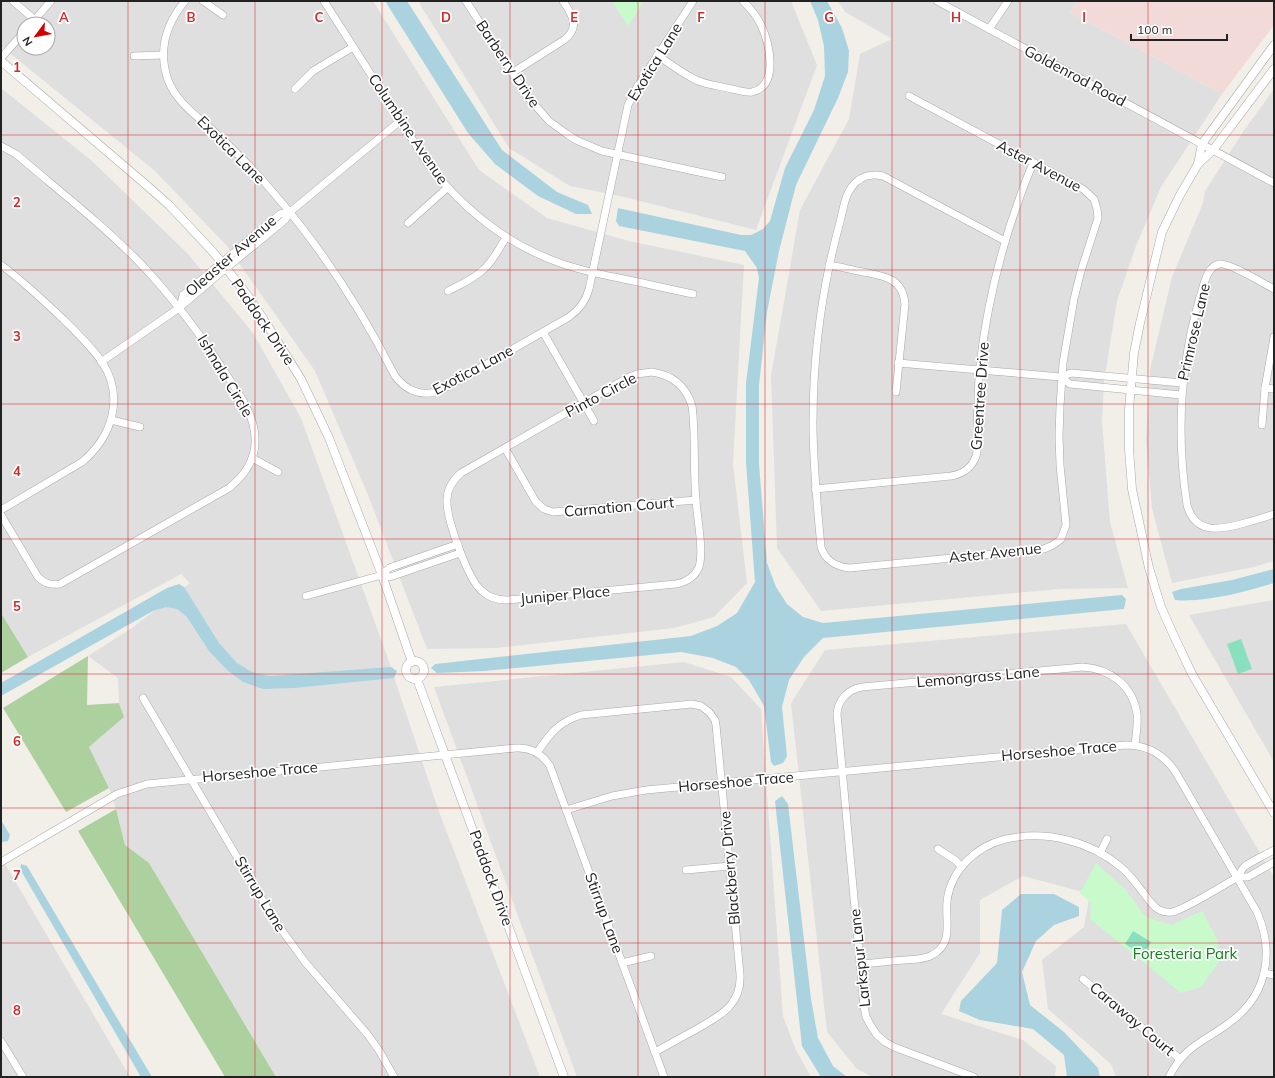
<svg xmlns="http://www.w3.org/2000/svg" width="1275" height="1078" viewBox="0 0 1275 1078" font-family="Mulish,sans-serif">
  <rect width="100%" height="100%" fill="#f2efe9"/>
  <g fill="#e0dfdf" fill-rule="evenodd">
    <path d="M1,1h372l106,169 68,48 82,23 115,24 -11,199 14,119 -33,34 -40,11 -178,20 -69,1 -59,-154 -53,-124 -88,-125 -72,-75 -154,-125zM24,24h24v24h-24z"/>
    <path d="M418,1h373l26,64 -61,165 -132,-33 -54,-11 -61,-38z"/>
    <path d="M838,1h239l-7,11 152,82 -61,93 -25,59 -19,55 -13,81 -2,39 8,101 18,66 -68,1 -239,22 -44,-63 -6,-172 29,-166 49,-91 11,-65 32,-15 -47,-27z"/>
    <path d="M1,88l91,73 96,93 65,79 48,85 85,235 52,156 102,268h-264l-127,-213 -24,-19 -9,-36 -7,-21 -20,-41 35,-30 -5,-14 -1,-25 -30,-22 44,-28 58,-45 -9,-9 -153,83 -27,-44z"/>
    <path d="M1274,89v472l-20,6 -82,16 -20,-74 -6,-69 4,-70 22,-93 31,-74 2,-12 40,-62z"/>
    <path d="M1274,600v162l-85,-147z"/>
    <path d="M1126,624l148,253v200h-158l-5,-13 -63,-55 -6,-49 42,-33 6,-33 -67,-18 -43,24v53l-39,61 82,26 33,26 -1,11h-182l-16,-8 -30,-37 -36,-329 34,-53z"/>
    <path d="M684,662l47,15 30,32 22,307 13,34 15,27h-234l-143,-390z"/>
    <path d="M1,857l129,220h-129z"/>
  </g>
  <path fill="#f2dad9" d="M1077,1h197v24l-52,69 -152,-82z"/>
  <g fill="#add19e">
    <path d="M1,613l27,44 -27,16z"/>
    <path d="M88,656l-1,49 32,-2 5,14 -35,30 20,41 -43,24 -63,-104z"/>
    <path d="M116,809l9,36 24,18 127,214h-51l-147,-246z"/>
  </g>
  <g fill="#c8facc">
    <path d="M612,1h32l-16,25z"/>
    <path d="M1096,863l30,27 17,24 6,4 23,7 30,-14 16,30 1,21 -18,25 -20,6 -91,-74 1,-16 -11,-10z"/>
  </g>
  <g fill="#88e0be">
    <path d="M1241,639l11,30 -14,5 -11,-30z"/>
    <path d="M1133,931l18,11 -8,13 -18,-11z"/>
  </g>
  <g fill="#aad3df">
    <path d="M385,1h22l95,149 55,42 31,13 4,9h-16l-38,-18 -43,-32 -27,-31z"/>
    <path d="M810,1h17l15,27 7,23 -1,21 -10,26 -42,87 -17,66 -12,61 -8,73v79l8,99 9,24 11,17 16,13 20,6 299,-28 4,4 -2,10 -301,29 -19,19 -15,23 -7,27 5,49 -4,7 -9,3 -3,-4 -7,-56 -15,-26 -13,-13 -23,-9 -32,-6 -197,19 -47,2 -6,-5 4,-4 256,-28 26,-10 20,-13 18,-31 -9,-120v-79l13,-105 -2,-10 -12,-17 -126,-25 -3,-5 2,-13 123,27h10l12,-6 7,-8 15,-53 29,-58 11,-34 -1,-30 -6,-26z"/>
    <path d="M1274,569v14c-29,9 -69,20 -99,17l-3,-8 9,-3 51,-9z"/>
    <path d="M179,584l5,3 35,56 18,20 15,9 18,4 121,-9 6,4 -3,7 -100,10 -31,1 -20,-7 -16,-12 -18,-19 -22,-34 -10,-8 -11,-2 -13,4 -152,85v-13l166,-95z"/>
    <path d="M782,796l6,8 23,195 7,39 15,28 14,11h-26l-19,-31 -27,-245z"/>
    <path d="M1,820l9,15 -2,6 -6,1 -1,-2z"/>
    <path d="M21,864l6,2 125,211h-11l-121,-208z"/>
    <path d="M1021,894h33l25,13v9l-25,9 -18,16 -14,31 8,33 34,27 34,36 2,9h-33l-3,-22 -31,-26 -53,-9 -21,-9 2,-10 36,-38 5,-53z"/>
  </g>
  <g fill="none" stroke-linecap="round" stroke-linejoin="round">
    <defs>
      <g id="minor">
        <path d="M13,1l22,19"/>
        <path d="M185,1c-19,23 -27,50 -17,79 9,24 33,39 50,55 19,18 37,36 53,55 50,57 90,119 124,186 12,16 29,22 48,13l126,-72c10,-7 17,-16 20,-28l39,-184 9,-18 56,-86"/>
        <path d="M203,1l20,14"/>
        <path d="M324,1l104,163c35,45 78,80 132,99 19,7 39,11 59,15 25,5 49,11 74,16"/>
        <path d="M466,1l61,95 22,25 18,13 9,6 26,11 120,26"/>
        <path d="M937,1l337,182"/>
        <path d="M31,24l20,-23"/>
        <path d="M989,29l19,-28"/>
        <path d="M657,55c13,9 25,18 39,25 11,5 24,6 36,9 6,1 14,4 20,3 28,-6 17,-50 9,-67 -4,-9 -11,-17 -18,-24"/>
        <path d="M134,56l29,-1"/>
        <path d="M1,58l23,-26"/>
        <path d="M512,73l52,-33c17,-13 8,-25 -1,-39"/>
        <path d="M295,89l18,-18 40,-24"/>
        <path d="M909,96l174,93 11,10 3,10 1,9 -17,53 -7,28 -11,64 -3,43 -1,30 1,29 6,60 -5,14 -8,6 -9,4 -194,19c-14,-1 -25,-8 -29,-21 -4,-42 -8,-83 -8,-124 0,-67 9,-136 27,-201 3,-11 4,-25 11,-34 7,-11 19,-15 32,-12l122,65"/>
        <path d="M1,146l15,8c42,36 86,70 125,110 32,34 60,71 85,110 13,19 29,42 29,65 1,20 -11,37 -26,49l-169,96c-9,1 -15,0 -22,-7l-37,-62"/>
        <path d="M408,223l39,-35"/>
        <path d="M1,265c22,16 42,35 62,54 13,13 28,27 39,43 23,35 10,75 -20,100l-81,48"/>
        <path d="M829,265c12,2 23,5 34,7 21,4 40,6 42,32l-9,88"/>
        <path d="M1274,289c-10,-5 -45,-27 -55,-25 -13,3 -15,22 -19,33 -20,68 -24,137 -13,208 8,29 31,25 54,19 11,-3 22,-6 33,-10"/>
        <path d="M448,291c12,-6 26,-12 36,-22 9,-8 15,-21 22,-31"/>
        <path d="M180,308l3,-13 97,-81 10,-2"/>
        <path d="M543,332l51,89"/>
        <path d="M101,362l78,-54 40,-34 66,-54 5,-8 110,-91"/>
        <path d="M898,363l163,14"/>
        <path d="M652,372c20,3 34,14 40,34 4,30 1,63 4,94 1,18 8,51 3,67 -4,10 -13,15 -23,17l-169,16c-9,0 -18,-2 -25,-9 -14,-11 -36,-73 -35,-91 0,-11 6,-20 14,-27l166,-95 10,-4z"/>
        <path d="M1265,388l9,1"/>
        <path d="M1181,395l-111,-11 -9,-7 10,-4 111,10"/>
        <path d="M111,420l29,7"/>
        <path d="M1262,425l3,-37 9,-51"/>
        <path d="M505,448l31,54 8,7 9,3 143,-12"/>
        <path d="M252,458l26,14"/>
        <path d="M815,489l136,-13c11,-2 21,-8 25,-20 3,-9 1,-20 1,-30 1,-20 1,-41 3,-61 8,-70 26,-137 53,-202"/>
        <path d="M382,575l7,-7 69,-24"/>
        <path d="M306,596l76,-21 8,2 70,-24"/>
        <path d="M143,698l130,220 32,44 63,73 12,17 14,25"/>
        <path d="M537,753c13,-20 22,-31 44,-38l111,-11 9,2 8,6 6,8 1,5 24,249c2,32 -21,42 -45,56 -13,7 -27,15 -40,22"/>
        <path d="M566,810l46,-14 34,-6 480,-45c21,0 37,9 49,26l82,141c18,41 10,84 -28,111 -25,19 -44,22 -60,54"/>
        <path d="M938,849l17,11 7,7"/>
        <path d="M1100,853l7,-14"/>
        <path d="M1,862l116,-68 30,-10 369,-36c15,-1 26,6 34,18l114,311"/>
        <path d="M686,870l44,-4"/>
        <path d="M1237,877h11l26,-15"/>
        <path d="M622,963l29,-7"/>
        <path d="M860,964c15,-1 30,-3 45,-4 9,-1 19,0 27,-5 22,-11 13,-34 15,-54 4,-31 29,-55 59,-62 41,-9 84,2 116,29 8,7 14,15 20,23 8,10 14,23 30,21 9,-1 54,-28 64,-34 4,-3 5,-9 9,-12 9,-6 20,-11 29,-16"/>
        <path d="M1264,973l10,2"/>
        <path d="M1083,979l97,80"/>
        <path d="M1,1041l22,36"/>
        <path d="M974,1077l-80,-30 -9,-5 -8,-7 -6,-9 -5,-9 -2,-11 -27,-292c1,-14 10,-24 25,-27l221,-20c28,2 50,19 54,47 1,10 -1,21 -2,31"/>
      </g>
      <g id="tertiary">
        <path d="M1,61l143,122 25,22 45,48 34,43 18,27 35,56 28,59 53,137 30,87"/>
        <path d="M1274,69l-61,81 -15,14 -18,31 -18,37 -22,91 -6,30 -5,56v40l3,40 17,79 12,39 13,29 18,38 82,139"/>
        <path d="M1198,164l4,-20 72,-99"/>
        <circle cx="415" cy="670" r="9"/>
        <path d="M417,679l147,398"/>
      </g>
    </defs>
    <use href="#minor" stroke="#a9a9a9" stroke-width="8"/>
    <use href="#tertiary" stroke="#a9a9a9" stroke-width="9"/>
    <use href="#minor" stroke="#fff" stroke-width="7"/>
    <use href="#tertiary" stroke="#fff" stroke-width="8"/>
  </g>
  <path fill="none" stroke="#d62828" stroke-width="1" stroke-opacity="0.55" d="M128,1v1076M255,1v1076M382,1v1076M510,1v1076M638,1v1076M765,1v1076M892,1v1076M1020,1v1076M1148,1v1076M1,135h1273M1,270h1273M1,404h1273M1,539h1273M1,674h1273M1,808h1273M1,943h1273"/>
  <g text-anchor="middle" stroke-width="3.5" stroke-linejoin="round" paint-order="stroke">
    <g font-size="15" fill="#222" stroke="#fff">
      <text transform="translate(655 62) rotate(-58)" y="5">Exotica Lane</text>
      <text transform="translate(508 64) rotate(56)" y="5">Barberry Drive</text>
      <text transform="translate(1075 76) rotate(28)" y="5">Goldenrod Road</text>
      <text transform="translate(408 129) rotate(56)" y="5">Columbine Avenue</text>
      <text transform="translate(231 150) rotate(45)" y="5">Exotica Lane</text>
      <text transform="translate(1039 166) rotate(28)" y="5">Aster Avenue</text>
      <text transform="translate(231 256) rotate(-41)" y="5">Oleaster Avenue</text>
      <text transform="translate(263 322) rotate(56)" y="5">Paddock Drive</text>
      <text transform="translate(1194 332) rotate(-77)" y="5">Primrose Lane</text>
      <text transform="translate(473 370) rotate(-28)" y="5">Exotica Lane</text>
      <text transform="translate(225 376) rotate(59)" y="5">Ishnala Circle</text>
      <text transform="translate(601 395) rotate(-28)" y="5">Pinto Circle</text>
      <text transform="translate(980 396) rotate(-86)" y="5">Greentree Drive</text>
      <text transform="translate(619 507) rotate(-5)" y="5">Carnation Court</text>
      <text transform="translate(995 553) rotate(-6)" y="5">Aster Avenue</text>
      <text transform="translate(565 595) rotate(-5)" y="5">Juniper Place</text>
      <text transform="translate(978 677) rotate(-5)" y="5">Lemongrass Lane</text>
      <text transform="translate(1059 751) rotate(-5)" y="5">Horseshoe Trace</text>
      <text transform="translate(260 772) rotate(-5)" y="5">Horseshoe Trace</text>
      <text transform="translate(736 782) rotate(-5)" y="5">Horseshoe Trace</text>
      <text transform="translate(730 868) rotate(-95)" y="5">Blackberry Drive</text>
      <text transform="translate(491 878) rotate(70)" y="5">Paddock Drive</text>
      <text transform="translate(260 894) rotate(59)" y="5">Stirrup Lane</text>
      <text transform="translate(604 913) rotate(70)" y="5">Stirrup Lane</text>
      <text transform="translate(860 958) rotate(-96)" y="5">Larkspur Lane</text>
      <text transform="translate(1132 1019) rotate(40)" y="5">Caraway Court</text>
    </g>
    <g font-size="15" fill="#0c8416" stroke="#fff">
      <text x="1185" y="959">Foresteria Park</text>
    </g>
  </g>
  <g font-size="13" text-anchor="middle" font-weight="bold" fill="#d62828" stroke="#fff" stroke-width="3.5" stroke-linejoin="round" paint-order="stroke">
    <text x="64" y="22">A</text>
    <text x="191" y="22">B</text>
    <text x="319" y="22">C</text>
    <text x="446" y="22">D</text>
    <text x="574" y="22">E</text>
    <text x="701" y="22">F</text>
    <text x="829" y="22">G</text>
    <text x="956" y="22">H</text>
    <text x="1084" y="22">I</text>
    <text x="17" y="72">1</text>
    <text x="17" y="207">2</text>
    <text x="17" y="341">3</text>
    <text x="17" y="476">4</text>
    <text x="17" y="611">5</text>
    <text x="17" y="746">6</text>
    <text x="17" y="880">7</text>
    <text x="17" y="1015">8</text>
  </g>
  <rect width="1275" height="1078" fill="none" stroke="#222222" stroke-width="4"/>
  <g transform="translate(36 36) rotate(238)"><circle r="19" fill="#ffffff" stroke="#a7a7a7"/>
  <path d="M0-3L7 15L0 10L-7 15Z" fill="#d40000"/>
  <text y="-6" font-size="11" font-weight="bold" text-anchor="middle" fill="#222222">N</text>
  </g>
  <path d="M1131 34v6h96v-6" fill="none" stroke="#222222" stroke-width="2"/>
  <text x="1137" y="34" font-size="12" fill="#222222" stroke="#ffffff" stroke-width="3" paint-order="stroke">100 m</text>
</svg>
